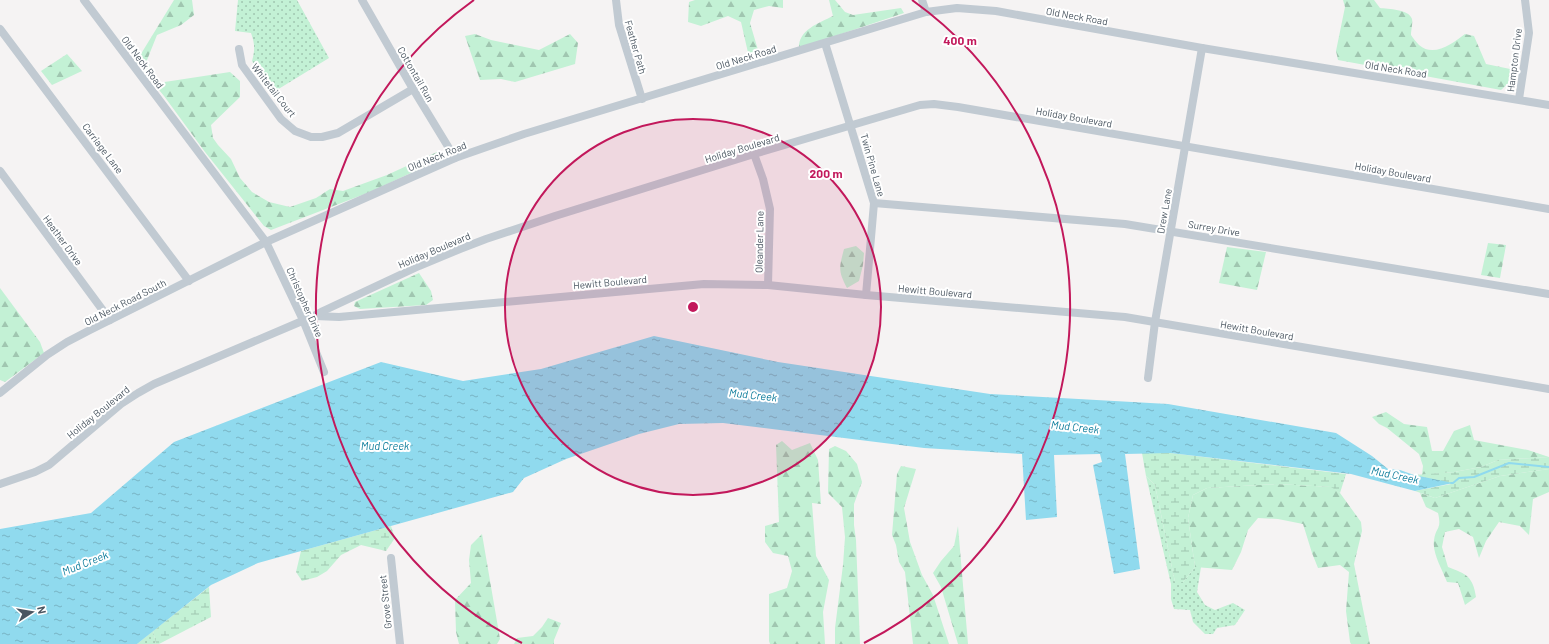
<svg xmlns="http://www.w3.org/2000/svg" width="1549" height="644" viewBox="0 0 1549 644" font-family="Barlow,sans-serif">
  <defs>
    <pattern id="grass-dots" width="8" height="8" patternUnits="userSpaceOnUse"><rect width="8" height="8" fill="#c3f1d5"/><path d="M2 2h.1M6 6h.1" fill="none" stroke="#a0c6b0" stroke-width="1.8" stroke-linecap="round"/></pattern>
    <pattern id="forest-firs" width="22" height="20" patternUnits="userSpaceOnUse"><rect width="22" height="20" fill="#c3f1d5"/><path d="M5 1l3.5 6h-7zM16 11l3.5 6h-7z" fill="#a0c6b0"/></pattern>
    <pattern id="wetland-marsh" width="20" height="14" patternUnits="userSpaceOnUse"><rect width="20" height="14" fill="#c3f1d5"/><path d="M1 5h8M5 5V1M11 12h8M15 12V8" fill="none" stroke="#a0c6b0"/></pattern>
    <pattern id="water-ripples" width="26" height="14" patternUnits="userSpaceOnUse"><rect width="26" height="14" fill="#90daee"/><path d="M2 4q2-2 4 0t4 0M15 11q2-2 4 0t4 0" fill="none" stroke="#78b4c4"/></pattern>
  </defs>
  <rect width="100%" height="100%" fill="#f5f3f3"/>
  <g fill="url(#grass-dots)">
    <path d="M238,0h59l32,58 -57,35 -20,-32c3,-11 3,-17 -1,-28l-16,-2z"/>
    <path d="M1146,476l9,9 20,97h8l12,-15h6l-4,25 8,13 10,5 18,-7 12,7 -10,15 -18,3 -4,6h-8l-12,-12 -3,-12 -16,-1 -3,-10v-15z"/>
    <path d="M153,631l3,13h-19z"/>
  </g>
  <g fill="url(#forest-firs)">
    <path d="M174,0h18l2,15 -13,10 -24,10 -10,25 11,23 72,-11 10,9v16l-29,28 2,13 5,7 13,14 9,19 12,14 17,10 21,5 26,-9 14,-9 13,2 44,-16 50,-23 4,7 -71,33 -99,38 -7,-4 -59,-74 -41,-56 -28,-34z"/>
    <path d="M695,0h88v8l-14,-2 -15,4 -4,13 8,27 -9,7 -8,-35 -13,-6 -27,10 -13,-4 1,-20z"/>
    <path d="M829,0h6l10,12 8,3 48,-7 3,5 -105,35c-1,-18 20,-25 34,-32z"/>
    <path d="M1343,0h31l6,8c8,1 29,1 32,11 1,4 -1,11 -1,16 2,3 5,7 8,10 15,13 34,-2 46,-11l9,2 12,28 29,6 -3,10 -11,10 -163,-30 -2,-9 9,-44z"/>
    <path d="M475,34l16,6 48,10 31,-16 8,9 -3,21 -60,18 -14,-3 -21,1 -15,-44z"/>
    <path d="M67,54l15,17 -30,14 -11,-14z"/>
    <path d="M1488,243l18,2 -6,33 -19,-3z"/>
    <path d="M856,246l8,7 -1,12 -4,16 -12,7c-9,-17 -8,-20 -3,-39z"/>
    <path d="M1227,247l39,5 -9,38 -38,-7z"/>
    <path d="M419,273l12,18 2,9 -7,5 -66,4 -6,-3 1,-4z"/>
    <path d="M0,288l40,54 4,11 -39,29 -5,-2z"/>
    <path d="M1386,412l18,12 23,3 5,24h11l11,-20 16,-6 4,15 54,10 21,7 -51,3 -17,7 -27,5 -32,3 1,-9 -4,-12 -32,-26 -8,-4 -7,-7z"/>
    <path d="M782,441l10,9 18,-7 8,17 3,44 -9,-1 4,53 13,24 -6,32 2,32h-55l-1,-3v-47l18,-6 5,-17 -4,-15 -15,-3 -8,-11v-16l14,-4 -3,-77z"/>
    <path d="M835,446l11,5 11,13 5,18 -8,22v21l2,15 4,104h-25v-16l8,-63 2,-28 -3,-30 -14,-14 1,-44z"/>
    <path d="M901,466l15,3 -12,39 6,34 12,33 11,20 16,49h-36l-8,-72 -6,-10 -3,-17 -4,-10 5,-61z"/>
    <path d="M1549,469v23l-16,7 -4,36 -9,-9 -21,-4 -13,19 -7,17 -6,-21 -14,-8 -14,3 -3,15 6,20c18,7 25,9 28,30l-11,8 -7,-22 -11,-1c-5,-13 -15,-29 -13,-42 2,-14 8,-10 4,-27l-12,-6 -6,-14 15,5 65,-22z"/>
    <path d="M1277,484l55,3 8,6 21,29 1,9 -8,33 16,80h-19l-1,-2 -4,-31 3,-39 -9,-7 -22,3 -6,-15 -9,-29 -25,-5 -20,-1 -10,12 -7,22 -9,18 -37,-3 -7,-49 5,-23 14,-7z"/>
    <path d="M958,526l10,118h-10l-17,-57 -8,-14 8,-12 13,-15z"/>
    <path d="M482,534l18,105 -3,5h-38l-3,-12 -1,-32 16,-17 -2,-23 2,-15z"/>
    <path d="M548,618l13,5 -7,17v4h-40l3,-6 16,-2 9,-9z"/>
  </g>
  <g fill="url(#wetland-marsh)">
    <path d="M1142,453h28l176,21 -6,19 -9,-6 -54,-3 -70,4 -14,7 -5,23 7,49 -12,15h-8l-20,-97 -9,-9z"/>
    <path d="M1549,457v12l-49,7 -65,22 -20,-7 36,-7 -37,-9 40,-3 27,-5 17,-7z"/>
    <path d="M391,526l4,12 -9,13 -25,-6 -20,10 -14,16 -10,6 -15,4 -6,-9 5,-21z"/>
    <path d="M209,587l2,30 -52,27h-3l-3,-13z"/>
  </g>
  <path fill="url(#water-ripples)" d="M654,336l124,26 212,32 178,10 168,29 36,23 16,13 12,1 14,5 39,8 -38,8 -64,-17 -181,-21 -45,1 15,115 -26,5 -21,-109 9,-3 -2,-8 -46,1 3,62 -31,3 -4,-66 -98,-6 -201,-25 -44,1 -40,10 -73,25 -42,19 -11,14 -255,71 -47,22 -74,59h-137v-115l91,-16 83,-71 207,-80 82,19 78,-12z"/>
  <g fill="none" stroke-linecap="round" stroke-linejoin="round">
    <path stroke="#90daee" stroke-width="2" d="M1451,483h2l6,-5 15,-1 35,-14 40,4"/>
    <g stroke="#c1cad2" stroke-width="8">
      <path d="M84,0l182,242 37,78 21,52"/>
      <path d="M362,0l51,89 42,69"/>
      <path d="M616,0l3,25 23,74"/>
      <path d="M922,0l4,12"/>
      <path d="M0,29l189,252"/>
      <path d="M825,43l49,160 -8,92"/>
      <path d="M239,49l3,16 39,54 14,12 16,6h11l16,-4 75,-44"/>
      <path d="M1519,99l10,-66 -4,-33"/>
      <path d="M754,154l9,25 7,30 -2,76"/>
      <path d="M0,171l110,149"/>
      <path d="M874,203l251,21 424,70"/>
      <path d="M315,316l24,1 33,-3 332,-30 64,1 98,10 259,22 424,72"/>
      <path d="M1148,378l7,-56 47,-274"/>
      <path d="M0,393l47,-38 20,-13 23,-12 176,-88 189,-84 69,-24 402,-122 31,-4 39,3 206,37 347,57"/>
      <path d="M0,484l35,-12 14,-7 72,-61 17,-11 16,-9 160,-68 9,-5 96,-45 41,-17 26,-10 69,-23 199,-62 166,-49 14,-1 24,3 591,102"/>
      <path d="M391,558l9,86"/>
    </g>
  </g>
  <circle cx="693" cy="307" r="188" fill="#c2185b" fill-opacity=".12"/>
  <g fill="none" stroke="#c2185b" stroke-width="2">
    <circle cx="693" cy="307" r="188"/>
    <path d="M522 643A377 377 0 0 1 474 0M912 0A377 377 0 0 1 864 643"/>
  </g>
  <g text-anchor="middle" stroke-width="4" stroke-linejoin="round" paint-order="stroke">
    <g font-size="10" fill="#4a5661" stroke="#fff">
      <text transform="translate(1077 16) rotate(10)" y="4">Old Neck Road</text>
      <text transform="translate(636 47) rotate(74)" y="4">Feather Path</text>
      <text transform="translate(746 57) rotate(-17)" y="4">Old Neck Road</text>
      <text transform="translate(1514 60) rotate(-83)" y="4">Hampton Drive</text>
      <text transform="translate(143 62) rotate(53)" y="4">Old Neck Road</text>
      <text transform="translate(1396 69) rotate(9)" y="4">Old Neck Road</text>
      <text transform="translate(416 74) rotate(60)" y="4">Cottontail Run</text>
      <text transform="translate(274 90) rotate(52)" y="4">Whitetail Court</text>
      <text transform="translate(1074 117) rotate(10)" y="4">Holiday Boulevard</text>
      <text transform="translate(103 148) rotate(53)" y="4">Carriage Lane</text>
      <text transform="translate(742 148) rotate(-17)" y="4">Holiday Boulevard</text>
      <text transform="translate(437 156) rotate(-22)" y="4">Old Neck Road</text>
      <text transform="translate(873 165) rotate(74)" y="4">Twin Pine Lane</text>
      <text transform="translate(1393 172) rotate(10)" y="4">Holiday Boulevard</text>
      <text transform="translate(1164 211) rotate(-80)" y="4">Drew Lane</text>
      <text transform="translate(1214 228) rotate(10)" y="4">Surrey Drive</text>
      <text transform="translate(63 240) rotate(54)" y="4">Heather Drive</text>
      <text transform="translate(759 242) rotate(-89)" y="4">Oleander Lane</text>
      <text transform="translate(434 250) rotate(-23)" y="4">Holiday Boulevard</text>
      <text transform="translate(610 282) rotate(-5)" y="4">Hewitt Boulevard</text>
      <text transform="translate(935 291) rotate(5)" y="4">Hewitt Boulevard</text>
      <text transform="translate(125 302) rotate(-27)" y="4">Old Neck Road South</text>
      <text transform="translate(305 302) rotate(66)" y="4">Christopher Drive</text>
      <text transform="translate(1257 330) rotate(10)" y="4">Hewitt Boulevard</text>
      <text transform="translate(98 412) rotate(-39)" y="4">Holiday Boulevard</text>
      <text transform="translate(385 602) rotate(-96)" y="4">Grove Street</text>
    </g>
    <g font-size="11" font-style="italic" fill="#0c7c9b" stroke="#fff">
      <text transform="translate(753 395) rotate(6)" y="4">Mud Creek</text>
      <text transform="translate(1075 427) rotate(6)" y="4">Mud Creek</text>
      <text x="385" y="450">Mud Creek</text>
      <text transform="translate(1395 475) rotate(12)" y="4">Mud Creek</text>
      <text transform="translate(85 563) rotate(-22)" y="4">Mud Creek</text>
    </g>
  </g>
  <circle cx="693" cy="307" r="6" fill="#c2185b" stroke="#fff" stroke-width="2"/>
  <g font-size="12" text-anchor="middle" font-weight="bold" fill="#c2185b" stroke="#fff" stroke-width="4" stroke-linejoin="round" paint-order="stroke">
    <text x="960" y="45">400 m</text>
    <text x="826" y="178">200 m</text>
  </g>
  <g transform="translate(32 612) rotate(78)" stroke="#ffffff" stroke-width="3" paint-order="stroke">
  <path d="M0-3L7 15L0 10L-7 15Z" fill="#4a5661"/>
  <text y="-6" font-size="11" font-weight="bold" text-anchor="middle" fill="#4a5661">N</text>
  </g>
</svg>
